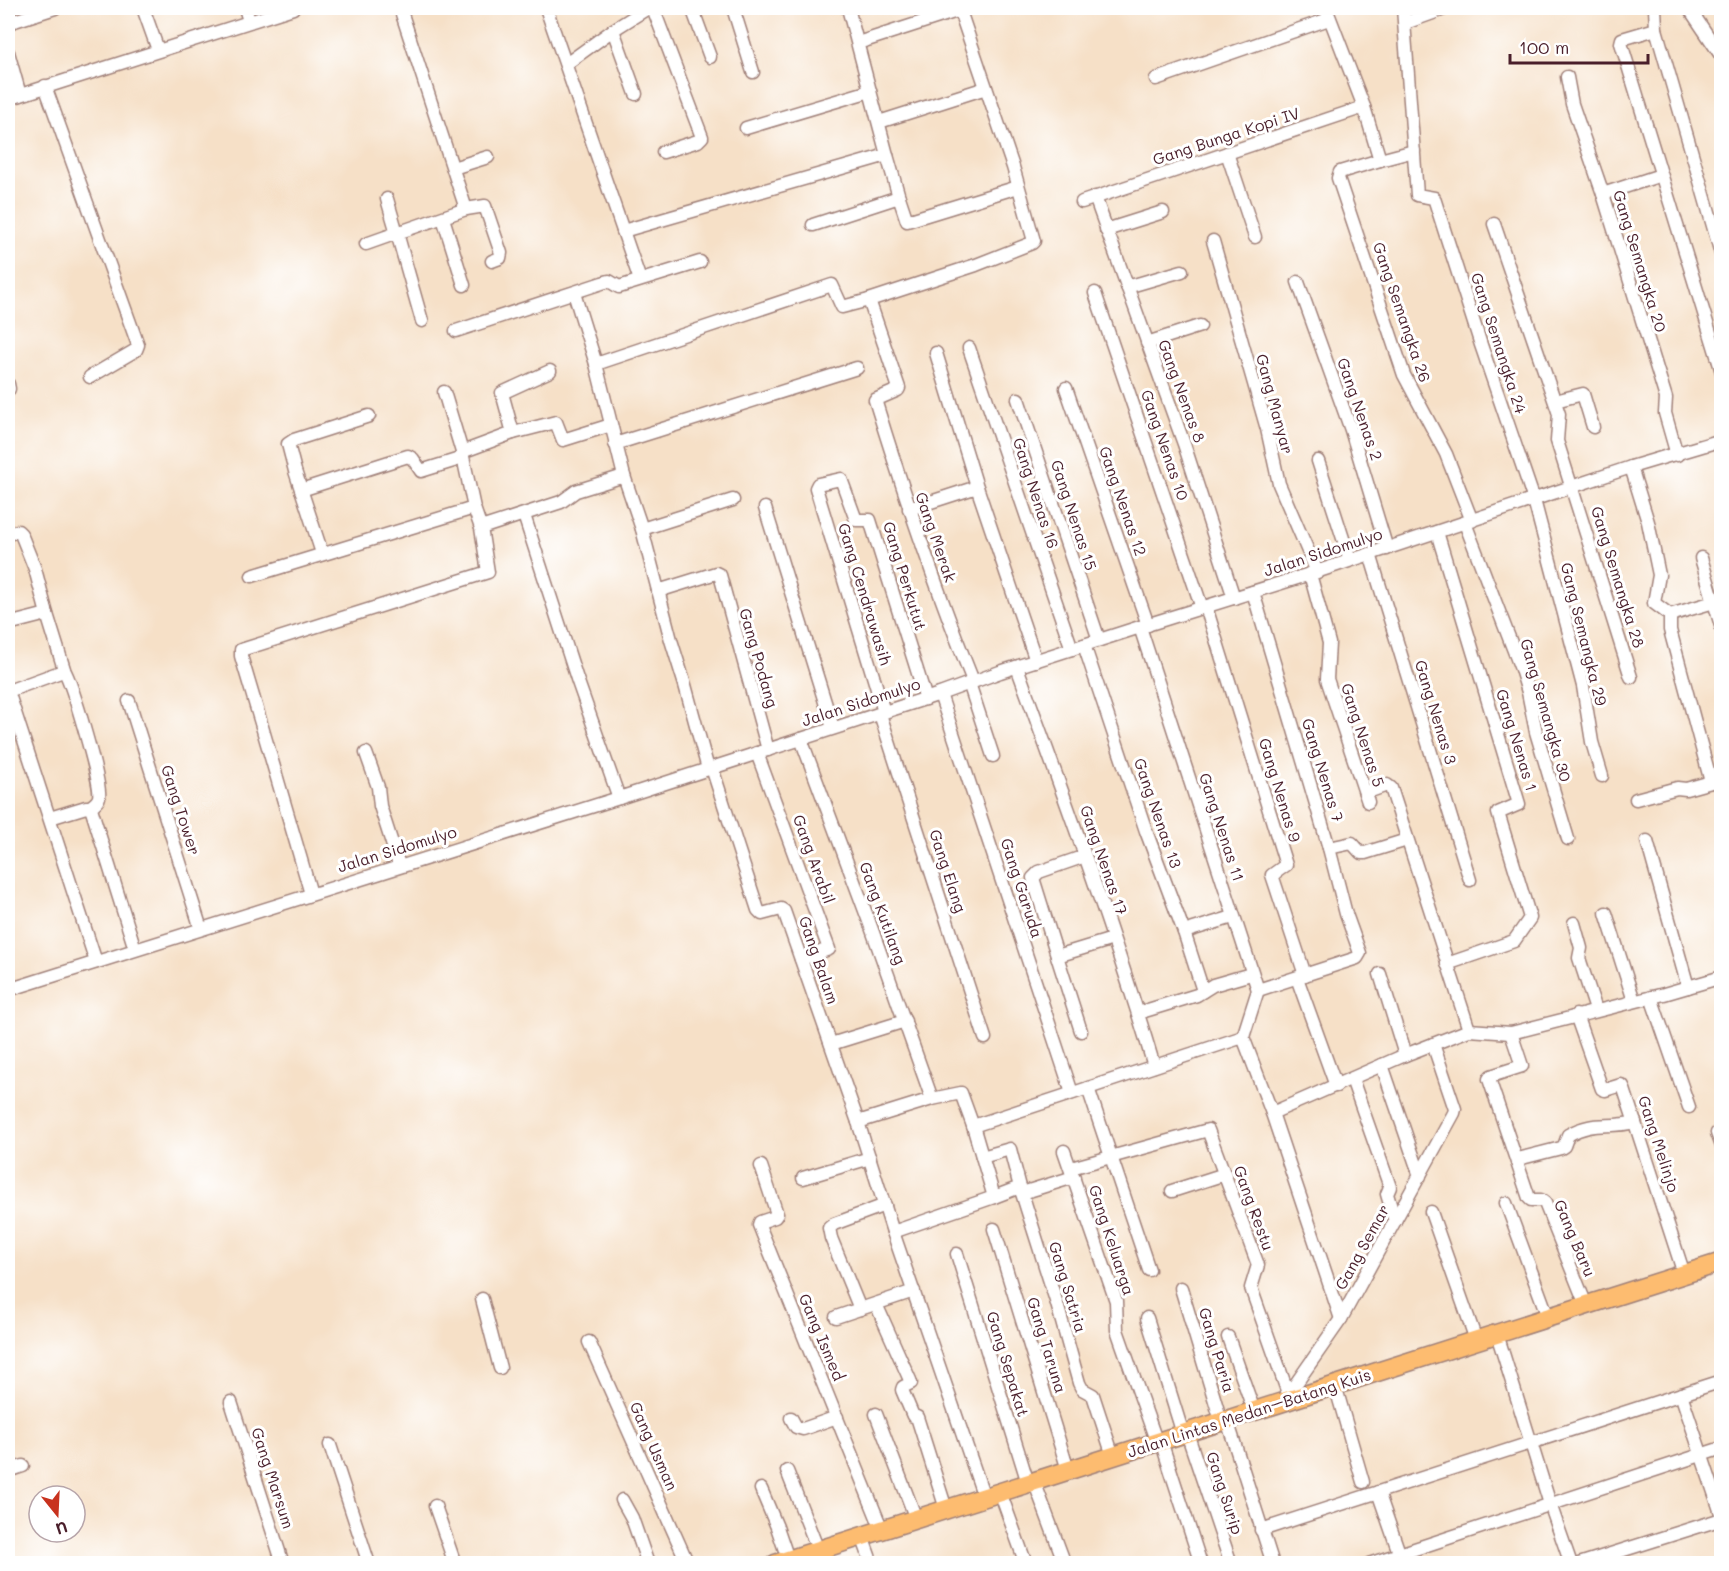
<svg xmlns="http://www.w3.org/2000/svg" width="1729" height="1571" viewBox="0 0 1729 1571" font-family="Mali,sans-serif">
  <rect width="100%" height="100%" fill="#fff"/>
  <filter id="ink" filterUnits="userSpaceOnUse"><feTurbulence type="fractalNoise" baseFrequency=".0167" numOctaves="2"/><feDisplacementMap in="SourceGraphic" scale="12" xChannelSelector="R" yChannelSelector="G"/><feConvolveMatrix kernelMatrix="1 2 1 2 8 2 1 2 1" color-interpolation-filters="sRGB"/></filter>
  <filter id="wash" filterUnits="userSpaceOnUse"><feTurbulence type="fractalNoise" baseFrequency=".008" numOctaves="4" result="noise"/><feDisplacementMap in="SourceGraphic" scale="24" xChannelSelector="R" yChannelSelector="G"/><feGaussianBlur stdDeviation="1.35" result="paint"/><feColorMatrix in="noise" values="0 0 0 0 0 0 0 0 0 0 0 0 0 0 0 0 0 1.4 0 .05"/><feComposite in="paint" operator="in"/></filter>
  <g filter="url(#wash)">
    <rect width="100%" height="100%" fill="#f6e0c7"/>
  </g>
  <g filter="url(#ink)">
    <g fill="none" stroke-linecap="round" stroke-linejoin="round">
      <defs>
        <g id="minor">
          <path d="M143,8l15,42"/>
          <path d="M245,8l4,13"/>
          <path d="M400,8l66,201"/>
          <path d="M546,8l94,272"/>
          <path d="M653,8l49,129 -4,4 -35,11"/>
          <path d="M692,8l18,49"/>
          <path d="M733,8l20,64"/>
          <path d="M848,8l22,83"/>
          <path d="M959,8l54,159 21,74 -2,2 -56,22 -107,35 30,88 -1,2 -23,10 1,3c29,94 60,186 97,278"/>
          <path d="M1326,8l38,99 16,53 -40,12 -2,6 66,197 42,79 26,67"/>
          <path d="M1403,8l14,187 17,3 47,147 53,155 49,186 9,56 10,34"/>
          <path d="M1655,8l1,21 -34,10 -1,4 101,329"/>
          <path d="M1689,8l33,49"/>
          <path d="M8,23l47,-15"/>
          <path d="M1405,23l42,-15"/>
          <path d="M1656,29l66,228"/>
          <path d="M613,30l23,64"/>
          <path d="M864,41l96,-31"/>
          <path d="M8,52l12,43"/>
          <path d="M566,64l47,-34 35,-22"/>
          <path d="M1567,77l5,27 31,90 63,204 -1,15 12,42"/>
          <path d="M1156,79l173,-60"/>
          <path d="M45,86l93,259 -2,5 -46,27"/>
          <path d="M8,99l285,-91"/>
          <path d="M879,122l107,-34"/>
          <path d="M1227,153l28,84"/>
          <path d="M887,155l12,42"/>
          <path d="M1380,160l34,-9"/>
          <path d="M453,168l35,-11"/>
          <path d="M1603,194l58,-19"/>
          <path d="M1095,197l89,247 50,154"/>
          <path d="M387,199l10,34 69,-24 19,-3 16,47 -1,5 -8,3"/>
          <path d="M1082,202l282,-95"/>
          <path d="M443,218l21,67"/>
          <path d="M1494,224l65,190 -2,27 74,236"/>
          <path d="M813,225l86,-28 8,24 111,-34"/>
          <path d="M1106,230l57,-18"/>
          <path d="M623,231l264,-76 -17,-64 -124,37"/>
          <path d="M1213,241l54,188 12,55 38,88"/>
          <path d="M366,244l31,-11 25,88"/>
          <path d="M1298,282l53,148 36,119"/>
          <path d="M1127,287l55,-16"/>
          <path d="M574,293l22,71 28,112 18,53 29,111 14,45 23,84"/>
          <path d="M1095,293l107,315"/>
          <path d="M456,331l146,-48 7,-2 10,6 81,-25"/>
          <path d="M1147,343l53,-17"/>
          <path d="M969,348l103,301"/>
          <path d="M936,353l41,134 59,174"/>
          <path d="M596,364l236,-79 10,22 27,-7"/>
          <path d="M8,384l1,5"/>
          <path d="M1066,388l82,237"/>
          <path d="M444,392l18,60"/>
          <path d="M1018,399l81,241"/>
          <path d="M1555,401l28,-7 10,33"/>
          <path d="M513,433l43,-11 7,18 48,-15"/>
          <path d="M615,444l242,-76"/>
          <path d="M1318,461l32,99"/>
          <path d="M1631,467l17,55 11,53 -5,28 16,12 44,-13 8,27"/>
          <path d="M301,490l107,-34 5,3 8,12 42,-13"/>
          <path d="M765,508l68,220"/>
          <path d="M909,509l68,-22"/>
          <path d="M524,515l53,164 42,119"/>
          <path d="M1465,523l56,146 7,23 8,40 32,107"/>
          <path d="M481,528l80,-26 15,-11 48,-15"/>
          <path d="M642,529l91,-29"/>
          <path d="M1437,532l82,272 -21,9 32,105 -16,23 -67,23"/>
          <path d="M8,534l10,-3 3,3 14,35 12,45"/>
          <path d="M322,553l-27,-82 -7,-27 6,-4 75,-24"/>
          <path d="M1370,554l100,326"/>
          <path d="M1701,558l13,44"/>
          <path d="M1310,574l19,69 -2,36 41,123"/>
          <path d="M252,576l222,-68"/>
          <path d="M658,591l58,-18 4,2 48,175"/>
          <path d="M1253,592l76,256 17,66 14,39 -3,5 -99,32"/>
          <path d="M1206,607l80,258 -14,10 33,100"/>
          <path d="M1670,615v15l41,152"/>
          <path d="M8,624l39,-10 17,55 -1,2 -55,20"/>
          <path d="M1140,627l118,363 -15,47"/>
          <path d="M1084,645l62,186 38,101 19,59"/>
          <path d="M1017,667c48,132 97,265 137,399"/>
          <path d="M64,670c8,13 38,114 35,127 -1,5 -5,7 -9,10"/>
          <path d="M969,683l24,73"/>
          <path d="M8,691l88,271"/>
          <path d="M940,694l132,399"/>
          <path d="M129,701l72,228"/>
          <path d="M884,712l-68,-224 2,-4 23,-5 15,41h14l56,179"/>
          <path d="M880,714l105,324"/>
          <path d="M801,739l70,188 61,172"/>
          <path d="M366,753l12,34 2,19 19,59"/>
          <path d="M757,753l72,196 -28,10"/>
          <path d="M712,768l46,142 4,4 19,-5 3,2 74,211"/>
          <path d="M1365,793l22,-8 4,3 78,242"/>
          <path d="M1636,799l41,-11 9,1 36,-10"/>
          <path d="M50,818l36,-11 5,1 44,141"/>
          <path d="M1647,841l41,146"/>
          <path d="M1329,848l23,-5 9,10h4l42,-13"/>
          <path d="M311,894c-24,-80 -46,-159 -70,-238v-6l247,-78 -7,-44 -7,-20 -12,-56 51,-19 -11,-40 48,-22"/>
          <path d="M1606,913l28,88"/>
          <path d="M1574,923l7,25 -2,10 17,52"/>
          <path d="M1184,932l49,-15"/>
          <path d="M1057,955l-24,-77 6,-6 46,-16"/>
          <path d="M1380,974l25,81"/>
          <path d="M1297,978l39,108"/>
          <path d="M8,990l611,-192 321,-104 60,-22 140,-45 170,-53 321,-107 91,-27"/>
          <path d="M1651,997l38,110"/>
          <path d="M1138,1013l59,-18 16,-10 38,-11"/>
          <path d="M1576,1015l26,74 3,1 16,-5 2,1 61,188"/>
          <path d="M1081,1031l-24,-75 56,-17"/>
          <path d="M1511,1033l11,33 -31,10 -2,3 40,119 2,2h10l4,3 41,102"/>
          <path d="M831,1044l74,-23"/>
          <path d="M1382,1065l38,111"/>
          <path d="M1352,1079l38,108 -3,7 8,27"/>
          <path d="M1088,1088l61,182"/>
          <path d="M1272,1113l69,206"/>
          <path d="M1717,1133l5,13"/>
          <path d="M1064,1151l52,150 1,29 40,113"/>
          <path d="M982,1157l28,-8 10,38 37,117 22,79 3,6 11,6 20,61"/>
          <path d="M1518,1159l43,-11 3,-2 4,-11c26,-15 40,-6 67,-13"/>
          <path d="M761,1166l16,48 -2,3 -15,5 -1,3 123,305"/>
          <path d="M1071,1168l137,-38 50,135 -7,23 39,111"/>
          <path d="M803,1178l67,-20"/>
          <path d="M1172,1191l53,-17"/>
          <path d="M1022,1193l52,-16"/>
          <path d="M994,1197l26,-10"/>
          <path d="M1506,1203l42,114"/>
          <path d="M1431,1212l45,128"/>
          <path d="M994,1229l74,241"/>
          <path d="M893,1232l101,-35 -21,-71"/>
          <path d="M957,1254l71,229"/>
          <path d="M1181,1288l40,133"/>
          <path d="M482,1299l18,69"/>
          <path d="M876,1304l34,76 1,3 -8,4 -1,3 11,26 4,1 29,92"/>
          <path d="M860,1309l-29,-71 -2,-10 5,-4 51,-19"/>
          <path d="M836,1317l78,-26"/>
          <path d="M1147,1318l36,116"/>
          <path d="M1497,1334l53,170 21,60"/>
          <path d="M1228,1337l26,74"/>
          <path d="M589,1342l99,222"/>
          <path d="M1335,1385l28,97"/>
          <path d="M1681,1394l41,122"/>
          <path d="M1288,1395l53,-76 113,-206 1,-4 -22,-65"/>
          <path d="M231,1402l52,162"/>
          <path d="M876,1414l40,105"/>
          <path d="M791,1418l5,9 7,2 34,-12"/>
          <path d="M1227,1420l46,144"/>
          <path d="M1187,1433l44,131"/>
          <path d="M1161,1441l40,123"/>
          <path d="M330,1445l39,119"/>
          <path d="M8,1471l15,-5"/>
          <path d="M787,1471l31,79"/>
          <path d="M1034,1481l31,83"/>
          <path d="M761,1489l16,38 11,32"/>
          <path d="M1000,1492l26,72"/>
          <path d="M1378,1492l25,72"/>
          <path d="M984,1497l-91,-265 -35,-110 74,-23 29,-6 12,33 270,-89 29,76 133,-58 64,-25 42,3 153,-39 58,-17"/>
          <path d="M622,1500l10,18 16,46"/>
          <path d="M435,1506l20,58"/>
          <path d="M1261,1530l461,-149"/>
          <path d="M862,1536l10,28"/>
          <path d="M1369,1564l353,-116"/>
          <path d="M1579,1564l143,-45"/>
        </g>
        <path id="highway" d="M775,1564l947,-302"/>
      </defs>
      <use href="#minor" stroke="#a08079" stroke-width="15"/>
      <use href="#highway" stroke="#a08079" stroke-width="21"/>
      <use href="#minor" stroke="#fff" stroke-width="12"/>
      <use href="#highway" stroke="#fdbc6f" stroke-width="18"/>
    </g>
  </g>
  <g text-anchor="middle" stroke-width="6" stroke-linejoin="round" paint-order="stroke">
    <g font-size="16" fill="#4a1f2b" stroke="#fff">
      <text transform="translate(1226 136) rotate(-18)" y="6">Gang Bunga Kopi IV</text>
      <text transform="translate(1640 261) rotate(73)" y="6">Gang Semangka 20</text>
      <text transform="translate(1402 312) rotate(71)" y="6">Gang Semangka 26</text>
      <text transform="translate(1499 343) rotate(72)" y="6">Gang Semangka 24</text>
      <text transform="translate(1182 391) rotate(70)" y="6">Gang Nenas 8</text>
      <text transform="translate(1275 404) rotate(75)" y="6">Gang Manyar</text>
      <text transform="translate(1360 409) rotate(71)" y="6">Gang Nenas 2</text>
      <text transform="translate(1165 445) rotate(71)" y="6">Gang Nenas 10</text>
      <text transform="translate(1036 493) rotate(72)" y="6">Gang Nenas 16</text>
      <text transform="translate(1123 501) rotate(71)" y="6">Gang Nenas 12</text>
      <text transform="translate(1074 515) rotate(72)" y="6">Gang Nenas 15</text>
      <text transform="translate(936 537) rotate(71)" y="6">Gang Merak</text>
      <text transform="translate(1323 552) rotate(-18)" y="6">Jalan Sidomulyo</text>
      <text transform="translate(905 576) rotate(73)" y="6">Gang Perkutut</text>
      <text transform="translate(1618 577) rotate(73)" y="6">Gang Semangka 28</text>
      <text transform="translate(865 594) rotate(73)" y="6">Gang Cendrawasih</text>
      <text transform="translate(1584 634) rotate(76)" y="6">Gang Semangka 29</text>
      <text transform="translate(759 658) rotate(74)" y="6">Gang Podang</text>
      <text transform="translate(861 702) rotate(-18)" y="6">Jalan Sidomulyo</text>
      <text transform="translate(1546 710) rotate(74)" y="6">Gang Semangka 30</text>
      <text transform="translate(1436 712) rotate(73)" y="6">Gang Nenas 3</text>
      <text transform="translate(1363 735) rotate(72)" y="6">Gang Nenas 5</text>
      <text transform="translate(1517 740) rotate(73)" y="6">Gang Nenas 1</text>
      <text transform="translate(1323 770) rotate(73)" y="6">Gang Nenas 7</text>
      <text transform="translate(1280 790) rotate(73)" y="6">Gang Nenas 9</text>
      <text transform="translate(181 810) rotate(72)" y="6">Gang Tower</text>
      <text transform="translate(1158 813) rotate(71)" y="6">Gang Nenas 13</text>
      <text transform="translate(1222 827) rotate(72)" y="6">Gang Nenas 11</text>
      <text transform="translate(397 849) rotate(-17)" y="6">Jalan Sidomulyo</text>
      <text transform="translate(814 859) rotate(70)" y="6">Gang Arabil</text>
      <text transform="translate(1104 860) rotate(71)" y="6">Gang Nenas 17</text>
      <text transform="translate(948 871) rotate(72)" y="6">Gang Elang</text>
      <text transform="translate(1022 888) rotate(72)" y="6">Gang Garuda</text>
      <text transform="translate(883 913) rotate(70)" y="6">Gang Kutilang</text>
      <text transform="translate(819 960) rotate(71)" y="6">Gang Balam</text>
      <text transform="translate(1659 1144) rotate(72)" y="6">Gang Melinjo</text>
      <text transform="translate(1254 1208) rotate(70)" y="6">Gang Restu</text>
      <text transform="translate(1575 1238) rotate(67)" y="6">Gang Baru</text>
      <text transform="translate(1112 1240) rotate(72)" y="6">Gang Keluarga</text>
      <text transform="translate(1362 1247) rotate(-61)" y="6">Gang Semar</text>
      <text transform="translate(1068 1287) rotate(73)" y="6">Gang Satria</text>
      <text transform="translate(822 1337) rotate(67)" y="6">Gang Ismed</text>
      <text transform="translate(1047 1345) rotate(73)" y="6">Gang Taruna</text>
      <text transform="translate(1217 1350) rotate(73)" y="6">Gang Paria</text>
      <text transform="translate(1008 1364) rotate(73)" y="6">Gang Sepakat</text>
      <text transform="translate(1249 1413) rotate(-18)" y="6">Jalan Lintas Medan–Batang Kuis</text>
      <text transform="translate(654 1446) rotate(66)" y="6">Gang Usman</text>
      <text transform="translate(273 1478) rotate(72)" y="6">Gang Marsum</text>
      <text transform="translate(1225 1493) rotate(72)" y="6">Gang Surip</text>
    </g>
  </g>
  <rect width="1729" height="1571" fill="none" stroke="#fff" stroke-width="30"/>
  <g transform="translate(57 1514) rotate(162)"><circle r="28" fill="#ffffff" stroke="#b7a5aa" stroke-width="1.5"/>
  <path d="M0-4.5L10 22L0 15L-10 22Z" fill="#c8321e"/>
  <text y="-9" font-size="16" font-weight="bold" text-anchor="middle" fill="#4a1f2b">U</text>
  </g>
  <path d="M1510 54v9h138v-9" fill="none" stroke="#4a1f2b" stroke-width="3"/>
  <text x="1519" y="54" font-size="18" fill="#4a1f2b" stroke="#ffffff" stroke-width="4.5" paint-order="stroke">100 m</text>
</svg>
